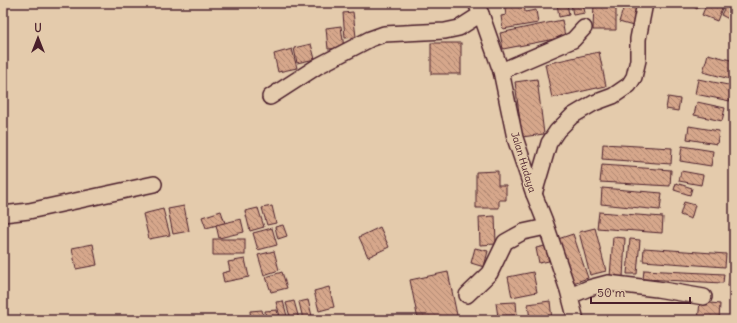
<svg xmlns="http://www.w3.org/2000/svg" width="737" height="323" viewBox="0 0 737 323" font-family="Delius,sans-serif">
  <defs>
    <pattern id="building-back-hatch" width="6" height="6" patternUnits="userSpaceOnUse"><rect width="6" height="6" fill="#d6a78b"/><path d="M-1 5l2 2M0 0l6 6M5-1l2 2" fill="none" stroke="#b08772"/></pattern>
  </defs>
  <rect width="100%" height="100%" fill="#e4cbac"/>
  <filter id="ink" filterUnits="userSpaceOnUse"><feTurbulence type="fractalNoise" baseFrequency=".025" numOctaves="2"/><feDisplacementMap in="SourceGraphic" scale="8" xChannelSelector="R" yChannelSelector="G"/><feConvolveMatrix kernelMatrix="1 2 1 2 8 2 1 2 1" color-interpolation-filters="sRGB"/></filter>
  <g filter="url(#ink)">
    <g fill="url(#building-back-hatch)" stroke="#4a1f2b">
      <path d="M504,3h20l1,9 11,-2 2,13 -35,6 -2,-13 5,-1z"/>
      <path d="M526,3h21l1,2 -21,3z"/>
      <path d="M557,3h10l2,12 -10,2z"/>
      <path d="M571,3h12l2,10 -12,2z"/>
      <path d="M594,3h22v27h-23z"/>
      <path d="M625,3h14l-6,23 -14,-4z"/>
      <path d="M688,3h13l-4,6z"/>
      <path d="M707,3h17l-7,18 -15,-6z"/>
      <path d="M727,3h7v5l-5,11 -8,-4z"/>
      <path d="M353,12l3,25 -11,1 -2,-25z"/>
      <path d="M562,20l3,17 -62,12 -3,-16z"/>
      <path d="M341,26l3,22 -16,1 -2,-21z"/>
      <rect x="431" y="43" width="30" height="31"/>
      <path d="M311,44l4,15 -18,4 -3,-15z"/>
      <path d="M292,49l5,19 -19,4 -4,-18z"/>
      <path d="M599,52l7,34 -54,12 -7,-34z"/>
      <path d="M708,54l26,7 -4,18 -27,-7z"/>
      <path d="M537,79l7,55 -22,3 -7,-55z"/>
      <path d="M698,79l35,7 -3,15 -35,-7z"/>
      <path d="M668,97l12,2 -2,12 -12,-2z"/>
      <path d="M697,102l28,6 -3,13 -28,-6z"/>
      <path d="M689,126l30,5 -2,13 -30,-5z"/>
      <path d="M603,144l69,4 -1,16 -69,-5z"/>
      <path d="M682,146l31,5 -2,15 -31,-5z"/>
      <path d="M602,165l69,5 -1,16 -70,-4z"/>
      <path d="M498,171v14h8v15h-7v8h-23v-36z"/>
      <path d="M681,171l22,4 -2,10 -22,-4z"/>
      <path d="M676,183l16,5 -2,7 -16,-5z"/>
      <path d="M602,188l60,5 -2,17 -59,-6z"/>
      <path d="M684,202l11,3 -4,14 -11,-4z"/>
      <path d="M184,206l5,25 -16,3 -5,-25z"/>
      <path d="M272,206l4,17 -9,2 -5,-17z"/>
      <path d="M258,208l6,19 -14,4 -5,-20z"/>
      <path d="M163,209l7,26 -21,4 -6,-25z"/>
      <path d="M221,211l4,12 -19,5 -4,-11z"/>
      <path d="M599,212l64,5 -1,16 -65,-5z"/>
      <path d="M495,216l1,28 -16,1 -1,-28z"/>
      <path d="M241,219l3,13 -25,6 -3,-13z"/>
      <path d="M283,225l4,11 -9,3 -3,-12z"/>
      <path d="M380,227l9,20 -21,10 -9,-20z"/>
      <path d="M272,228l5,17 -19,5 -5,-17z"/>
      <path d="M595,228l11,43 -16,4 -11,-43z"/>
      <path d="M573,234l15,44 -15,5 -15,-44z"/>
      <path d="M613,237l12,1 -2,40 -13,-1z"/>
      <rect x="213" y="239" width="32" height="16"/>
      <path d="M630,239l10,1 -3,34h-10z"/>
      <path d="M93,244l4,21 -21,4 -4,-21z"/>
      <path d="M545,246l4,15 -10,2 -3,-15z"/>
      <path d="M475,248l13,3 -4,16 -13,-4z"/>
      <path d="M644,248l82,6 -1,13 -82,-6z"/>
      <path d="M274,251l5,19 -15,5 -6,-20z"/>
      <path d="M245,259l4,18 -25,5 -2,-9 8,-2 -2,-9z"/>
      <path d="M644,270l80,4 -1,9 -80,-4z"/>
      <path d="M731,270l3,1v16l-6,-1z"/>
      <path d="M282,272l5,16 -16,4 -5,-15z"/>
      <path d="M448,272l10,48h-40l-8,-40z"/>
      <path d="M533,272l4,20 -25,5 -4,-20z"/>
      <path d="M329,287l5,20 -15,4 -5,-20z"/>
      <path d="M308,300l4,16 -9,3 -4,-17z"/>
      <path d="M283,301l5,19h-7l-5,-18z"/>
      <path d="M294,301l5,18 -8,1 -5,-17z"/>
      <path d="M550,301l2,19h-22l-2,-16z"/>
      <path d="M516,302l1,13 -19,2 -2,-14z"/>
      <path d="M700,302l20,2 -1,16h-21z"/>
      <path d="M262,310l2,10h-13l-1,-9z"/>
      <path d="M277,310l2,10h-13l-1,-9z"/>
      <path d="M229,316v4h-19z"/>
    </g>
    <g fill="none" stroke-linecap="round" stroke-linejoin="round">
      <defs>
        <g id="street">
          <path d="M476,3l5,11 20,57 14,67 19,56 10,25 24,71 8,30"/>
          <path d="M501,71l72,-31 11,-12"/>
          <path d="M270,97l48,-31 52,-27 14,-5 61,-3 14,-3 22,-14"/>
          <path d="M534,194l15,-51 8,-12 15,-15 22,-13 19,-7 16,-11 5,-8 4,-17v-21l7,-36"/>
          <path d="M3,214l26,-3 125,-27"/>
          <path d="M467,295l23,-22 15,-31 18,-10 23,-5"/>
          <path d="M570,296l19,-8 19,-5 49,6 47,8"/>
        </g>
      </defs>
      <use href="#street" stroke="#4a1f2b" stroke-width="18"/>
      <use href="#street" stroke="#e4cbac" stroke-width="15"/>
    </g>
  </g>
  <g text-anchor="middle" stroke-width="3" stroke-linejoin="round" paint-order="stroke">
    <g font-size="10" fill="#4a1f2b" stroke="#e4cbac">
      <text transform="translate(524 162) rotate(73)" y="4">Jalan Hudaya</text>
    </g>
  </g>
  <rect width="737" height="323" fill="none" stroke="#e4cbac" stroke-width="16"/>
  <rect x="8" y="8" width="721" height="307" fill="none" stroke="#4a1f2b" stroke-width="1.5" filter="url(#ink)"/>
  <g transform="translate(38 38)" stroke="#e4cbac" stroke-width="3" paint-order="stroke">
  <path d="M0-3L7 15L0 10L-7 15Z" fill="#4a1f2b"/>
  <text y="-6" font-size="11" font-weight="bold" text-anchor="middle" fill="#4a1f2b">U</text>
  </g>
  <path d="M591 297v6h99v-6" fill="none" stroke="#4a1f2b" stroke-width="2"/>
  <text x="597" y="297" font-size="12" fill="#4a1f2b" stroke="#e4cbac" stroke-width="3" paint-order="stroke">50 m</text>
</svg>
